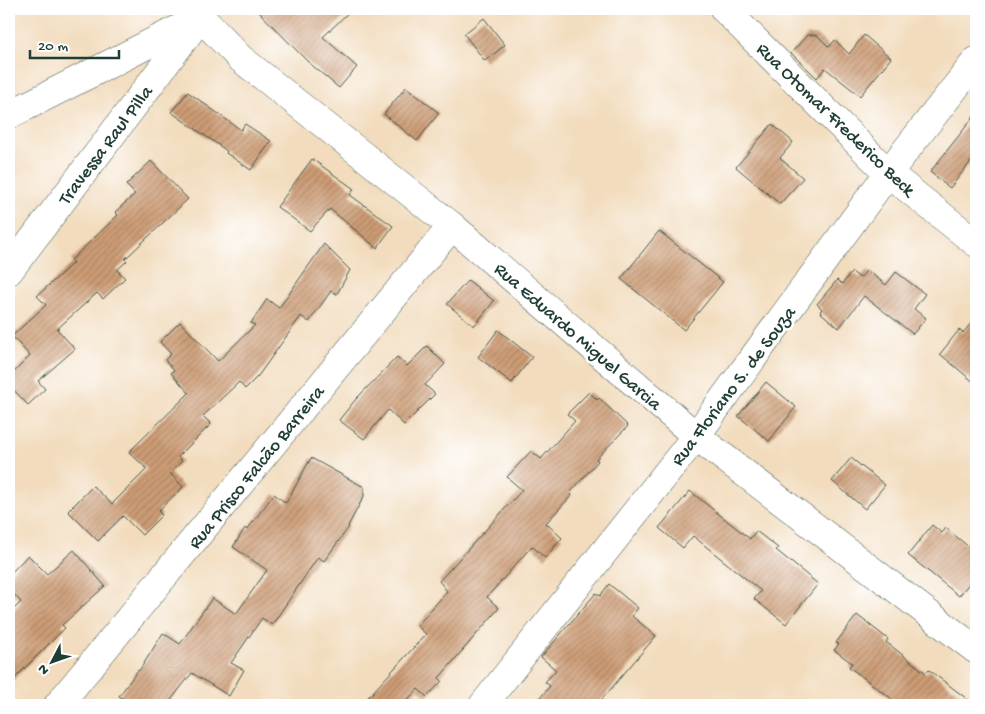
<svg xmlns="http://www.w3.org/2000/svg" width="985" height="714" viewBox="0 0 985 714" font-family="'Gochi Hand',sans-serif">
  <defs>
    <pattern id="building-hatch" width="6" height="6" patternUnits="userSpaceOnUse" patternTransform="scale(1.25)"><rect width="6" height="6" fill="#cd9c75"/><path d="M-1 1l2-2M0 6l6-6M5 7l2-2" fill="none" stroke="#a68061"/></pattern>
  </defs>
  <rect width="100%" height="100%" fill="#fff"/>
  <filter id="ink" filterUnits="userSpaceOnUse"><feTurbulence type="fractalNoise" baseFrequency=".02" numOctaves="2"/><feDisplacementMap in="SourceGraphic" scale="10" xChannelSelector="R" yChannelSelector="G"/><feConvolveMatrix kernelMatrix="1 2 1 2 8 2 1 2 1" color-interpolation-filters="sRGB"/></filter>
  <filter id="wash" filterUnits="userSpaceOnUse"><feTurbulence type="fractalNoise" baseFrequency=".0096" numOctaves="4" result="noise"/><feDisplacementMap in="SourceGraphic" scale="20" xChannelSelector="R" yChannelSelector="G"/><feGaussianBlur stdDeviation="1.12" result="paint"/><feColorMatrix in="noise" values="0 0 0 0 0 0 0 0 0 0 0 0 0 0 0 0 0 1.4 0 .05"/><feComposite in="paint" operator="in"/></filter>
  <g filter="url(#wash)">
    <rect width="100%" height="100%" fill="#f2dcbd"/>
    <g id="blocks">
      <g fill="url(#building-hatch)">
        <path d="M256,9h96l-29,28 34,30 -18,21 -32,-27z"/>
        <path d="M484,18l21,27 -20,16 -21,-27z"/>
        <path d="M807,35h10l12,12 6,-7 14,14 15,-19 27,23 -31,38 -35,-28 -8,10 -26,-25z"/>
        <path d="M406,87l33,26 -22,28 -33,-27z"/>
        <path d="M188,92l53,38 4,-6 26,17 -20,29 -25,-17 1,-2 -56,-39z"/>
        <path d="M976,114v41l-26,33 -20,-16z"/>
        <path d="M772,124l21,18 -13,16 23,20 -23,26 -44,-37z"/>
        <path d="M312,159l42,30 -4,6 43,31 -16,22 -47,-39 -20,22 -33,-24z"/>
        <path d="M151,161l37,38 -63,60 2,2 -10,9 8,8 -22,21 -6,-6 -40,36 18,20 -37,32 7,8 -17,16 -19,-20v-8l21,-21 -18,-20 34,-31 -9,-9 36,-33 -2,-3 47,-45 -3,-3 20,-18 -9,-9z"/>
        <path d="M659,231l64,51 -39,48 -63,-51z"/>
        <path d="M324,244l26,26 -13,24 -6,-3 -22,31 -8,-6 -43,60 -13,13 -6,-7 -36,34 8,8 -33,33 4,4 -12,12 13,14 -25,24 4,4 -20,20 -19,-19 -25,25 -30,-30 25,-25 19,18 35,-35 -18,-17 60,-59 -18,-20 3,-3 -9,-10 6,-6 -11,-12 20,-20 38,39 37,-36 -4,-2 16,-24 12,9z"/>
        <path d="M867,270l19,15 10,-13 29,22 -11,15 12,9 -13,16 -49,-38 -25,32 -19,-16 2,-3 -5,-5 20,-24 5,4 10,-12 8,6z"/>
        <path d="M468,280l26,21 -20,25 -27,-22z"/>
        <path d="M976,317v67l-36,-30 19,-24 4,3z"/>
        <path d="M498,330l34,27 -20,26 -34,-26z"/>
        <path d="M427,346l18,18 -20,21 10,9 -31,31 -16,-15 -24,29 -25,-19 17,-21 41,-42 10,9z"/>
        <path d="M766,382l30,25 -27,34 -31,-25z"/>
        <path d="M589,392l8,8 2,-2 29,28 -32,33 2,2 -28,32 2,2 -26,28 16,15 -17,20 -13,-12 -45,51 12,11 -60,70 3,3 -15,16 -9,-8 -16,16h-41l65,-71 -9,-8 30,-35 -8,-10 83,-91 -15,-13 24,-26 10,8 34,-38 -8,-7z"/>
        <path d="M311,458l53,29v9l-16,30 1,1 -25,34 -6,-4 -46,68 -10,-7 -31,45 13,7 -15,26 -37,-23 -25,32h-35l-13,-9 19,-26 1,1 24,-38 17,11 32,-46 24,16 31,-44 -34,-23 12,-19 2,2 27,-36 12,9z"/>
        <path d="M851,458l34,27 -20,24 -33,-28z"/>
        <path d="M690,491l60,48 6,-8 22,17 -2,2 42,34 -32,40 -32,-25 7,-8 -68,-55 -10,12 -24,-20z"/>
        <path d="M932,525l10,8 4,-5 30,25v22l-17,21 -51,-41z"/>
        <path d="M74,550l31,36 -43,39 3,3 -56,56v-70l12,-12 -12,-13v-14l19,-20 19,19z"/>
        <path d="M609,584l29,24 -6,8 24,20 -59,69h-63l16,-19 -5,-4 11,-12 -15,-13 55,-64 4,3z"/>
        <path d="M857,615l31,24 -2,3 40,31 3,-3 46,35h-75l-51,-38 3,-4 -18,-13 5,-6 -3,-1 2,-3z"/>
      </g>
    </g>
  </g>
  <g filter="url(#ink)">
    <use href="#blocks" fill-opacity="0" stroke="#3f5549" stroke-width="1"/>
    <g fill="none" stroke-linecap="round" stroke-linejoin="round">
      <defs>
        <g id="minor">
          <path d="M193,9l47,49 212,168 244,210 280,214"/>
          <path d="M724,9l164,164 88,70"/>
          <path d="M9,115l185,-94"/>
          <path d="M9,271l191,-253"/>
          <path d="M58,705l394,-479"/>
          <path d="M483,705l213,-269 192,-263 88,-112"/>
        </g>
      </defs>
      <use href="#minor" stroke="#3f5549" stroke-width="29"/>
      <use href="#minor" stroke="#fff" stroke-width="28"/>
    </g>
  </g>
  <g text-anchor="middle" stroke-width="5" stroke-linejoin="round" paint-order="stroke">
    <g font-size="19" fill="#1f3d34" stroke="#fff">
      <text transform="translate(837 118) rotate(44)" y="7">Rua Otomar Frederico Beck</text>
      <text transform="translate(104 144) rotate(-53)" y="7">Travessa Raul Pilla</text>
      <text transform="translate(579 335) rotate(41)" y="7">Rua Eduardo Miguel Garcia</text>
      <text transform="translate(732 385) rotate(-53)" y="7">Rua Floriano S. de Souza</text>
      <text transform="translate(255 466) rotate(-51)" y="7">Rua Prisco Falcão Barreira</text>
    </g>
  </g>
  <rect width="985" height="714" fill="none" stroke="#fff" stroke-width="30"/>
  <g transform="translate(52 662) rotate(229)" stroke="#ffffff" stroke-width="4" paint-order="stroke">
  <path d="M0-4L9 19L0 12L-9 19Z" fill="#1f3d34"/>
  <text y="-8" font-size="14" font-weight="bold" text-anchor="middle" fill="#1f3d34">N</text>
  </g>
  <path d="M30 50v8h89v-8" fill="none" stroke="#1f3d34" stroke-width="2.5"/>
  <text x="38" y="50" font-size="15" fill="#1f3d34" stroke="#ffffff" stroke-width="4" paint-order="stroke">20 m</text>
</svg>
